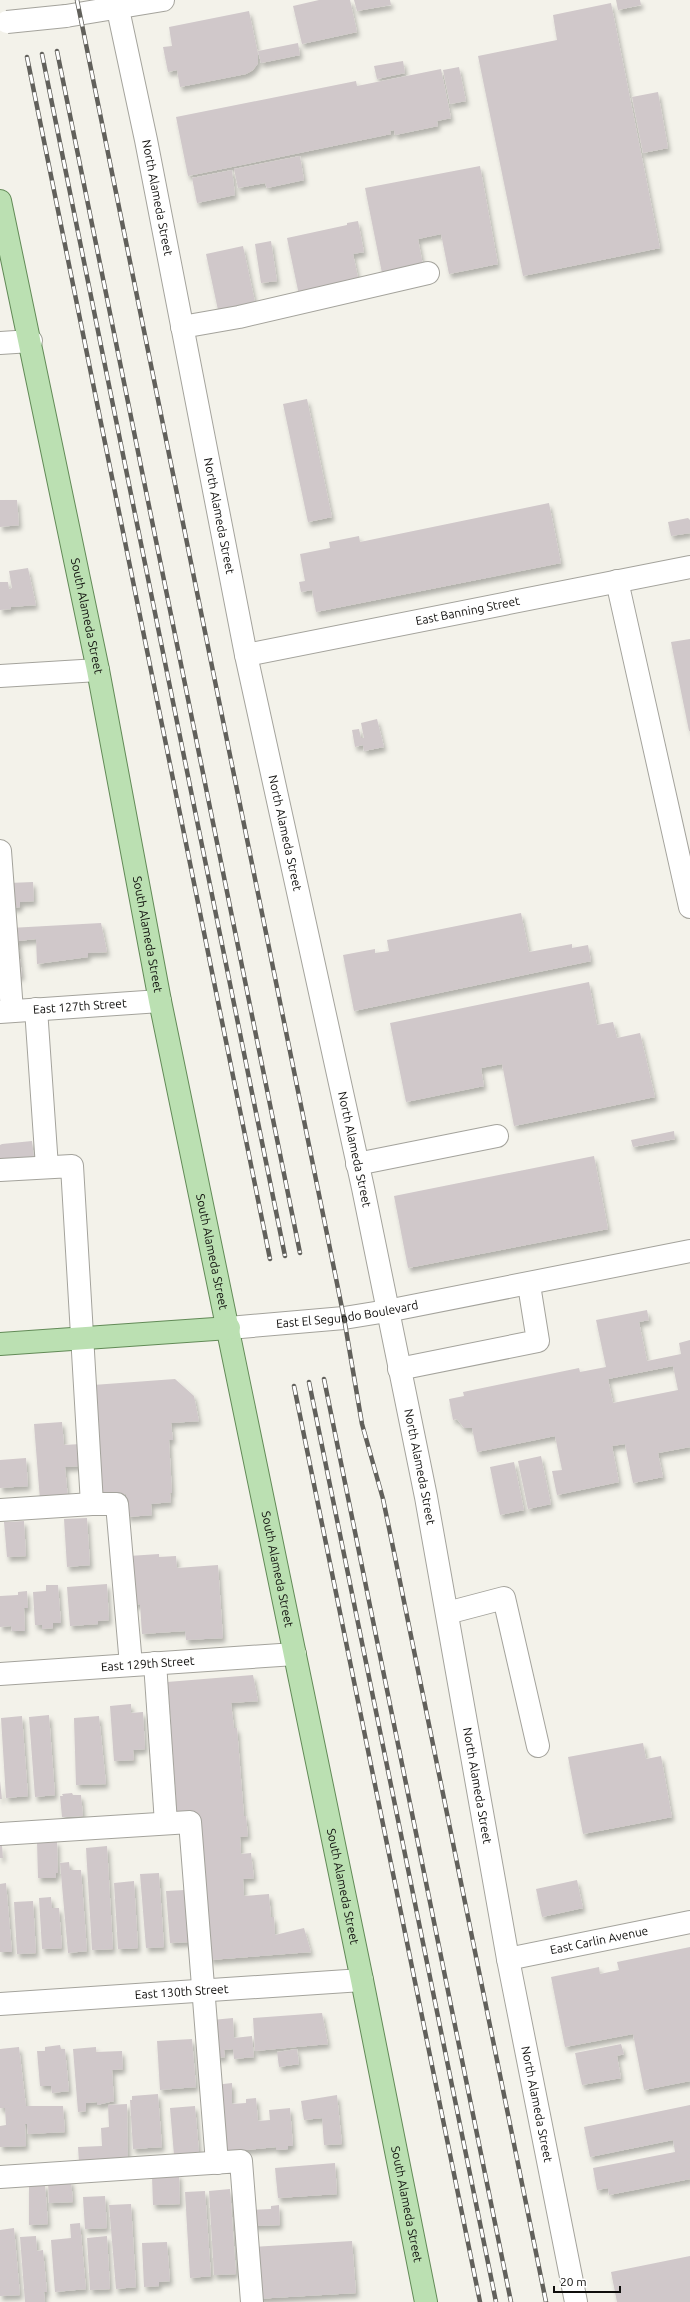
<svg xmlns="http://www.w3.org/2000/svg" width="690" height="2302" viewBox="0 0 690 2302" font-family="Ubuntu,sans-serif">
  <defs>
    <filter id="shadow"><feDropShadow dx="2.5" dy="4.5" stdDeviation="2" flood-color="#0004"/></filter>
  </defs>
  <rect width="100%" height="100%" fill="#f3f2ea"/>
  <g fill="#d0c8ca" fill-rule="evenodd" filter="url(#shadow)">
    <path d="M319,0h31l7,32 -55,12 -9,-38z"/>
    <path d="M354,0h36l1,5 -34,6z"/>
    <path d="M616,0h24l1,5 -23,5z"/>
    <path d="M611,3l49,245 -137,28 -45,-220 79,-16 -4,-25z"/>
    <path d="M249,11l9,43v9l-5,7 -7,4 -66,13 -3,-17 -9,2 -5,-25 9,-1 -3,-19z"/>
    <path d="M298,43l2,12 -39,8 -3,-12z"/>
    <path d="M403,61l2,12 -28,6 -3,-13z"/>
    <path d="M459,67l7,34 -16,3 -7,-34z"/>
    <path d="M441,69l10,49 -14,3 1,5 -43,9 -1,-5 -4,1 1,3 -203,42 -12,-59 180,-36 1,5z"/>
    <path d="M658,92l10,56 -25,5 -11,-56z"/>
    <path d="M300,156l4,24 -37,8 -2,-5 -27,5 -4,-19z"/>
    <path d="M480,166l18,98 -49,10 -8,-40 -23,5 5,26 -41,8 -17,-85z"/>
    <path d="M232,170l3,25 -38,8 -5,-25z"/>
    <path d="M358,221l6,31 -11,2 6,28 -60,13 -12,-57 60,-13v-2z"/>
    <path d="M271,241l6,40 -16,2 -6,-39z"/>
    <path d="M243,246l12,56 -37,8 -12,-56z"/>
    <path d="M307,399l25,118 -24,5 -25,-118z"/>
    <path d="M0,500h17l2,25 -19,2z"/>
    <path d="M549,503l12,60 -245,49 -4,-22 -11,2 -2,-10 6,-1 -5,-27 30,-6 -1,-6 30,-6 1,6z"/>
    <path d="M688,518l2,2v13l-19,3 -3,-14z"/>
    <path d="M28,568l8,37 -25,2v2l-11,1v-28h8l1,7 3,-1 -3,-17z"/>
    <path d="M690,639v92h-1l-18,-89z"/>
    <path d="M377,719l7,28 -20,4 -1,-6 -8,2 -3,-17 7,-1 2,9h3l-3,-15z"/>
    <path d="M33,882l1,19 -14,1v5l-10,1 -1,-25z"/>
    <path d="M521,913l8,39 43,-8v4l16,-3 3,16 -237,50 -11,-56 32,-6v4l14,-2 -2,-11z"/>
    <path d="M101,923l6,29 -19,1v4l-51,7 -1,-25 -18,2 4,35 -7,1 -5,-49z"/>
    <path d="M589,982l8,43 16,-3 4,16 23,-5 15,64 -141,29 -12,-62 -21,4 3,18 -78,16 -16,-79z"/>
    <path d="M674,1131l1,8 -42,8 -2,-7z"/>
    <path d="M32,1141l2,18 -34,2v-16l2,-1z"/>
    <path d="M594,1156l14,73 -200,39 -14,-72z"/>
    <path d="M647,1310l2,10 -10,2 8,39 34,-7 -2,-11 11,-3v107l-32,6 5,24 -30,6 -8,-39 -13,2 7,36 -62,13 -5,-24 10,-1 -7,-34 -78,16 -5,-24h-8l-7,-9 -4,1 -4,-21 15,-3 -1,-4 116,-24 1,4 26,-5 -10,-47zM673,1366l5,24 -65,13 -5,-24z"/>
    <path d="M175,1379l19,17 5,25 -28,2 2,17h-4l3,53h-2l1,9 -20,2 1,11 -25,2 -1,-23 -26,2 -7,-111z"/>
    <path d="M62,1422l2,23 17,-1 -1,22 -15,1 3,31 -28,2 -6,-76z"/>
    <path d="M541,1456l10,48 -23,5 -10,-48z"/>
    <path d="M26,1458l2,28 -28,2v-28z"/>
    <path d="M514,1462l10,48 -24,5 -10,-48z"/>
    <path d="M87,1518l3,47 -23,2 -3,-48z"/>
    <path d="M24,1521l2,35 -19,1 -3,-35z"/>
    <path d="M159,1554v3l17,-1 1,12 41,-3 5,73 -37,2 -1,-9 -43,3 -2,-30 -7,1 -4,-49z"/>
    <path d="M107,1584l2,36 -11,1v3l-28,2 -3,-39z"/>
    <path d="M46,1585h12l3,38h-8v5l-11,1v-4h-7l-2,-33 13,-1z"/>
    <path d="M27,1591l1,17h-4l1,23h-13l-1,-5 -11,1v-31l18,-1v-3z"/>
    <path d="M253,1675l5,26 -27,2 3,25h3l7,88h2l2,20 -8,1 1,17 10,-1 3,25 -11,1 1,17 25,-2 2,23h3l1,18 29,-7 7,24 -101,8 -6,-41 -9,-108 -24,2 -7,-91h7l-4,-40z"/>
    <path d="M131,1704v9l12,-1 2,37 -12,1 1,10 -20,1 -4,-55z"/>
    <path d="M49,1715l6,80 -20,2 -6,-80z"/>
    <path d="M22,1716l6,80 -22,2 -5,-80z"/>
    <path d="M99,1716l7,68 -30,1 -2,-67z"/>
    <path d="M643,1743l3,16 15,-3 11,61 -89,17 -15,-77z"/>
    <path d="M0,1781l2,18h-2z"/>
    <path d="M72,1793l1,2h8l2,21 -21,1 -2,-21h3l-1,-2z"/>
    <path d="M37,1841h20l1,32h-2v5h-18z"/>
    <path d="M2,1845l1,13h-3v-12z"/>
    <path d="M107,1846l6,103 -21,1 -6,-102z"/>
    <path d="M69,1862l1,8h11l6,81 -19,2 -8,-90z"/>
    <path d="M159,1873l5,74 -18,1 -6,-74z"/>
    <path d="M577,1880l6,28 -41,9 -6,-28z"/>
    <path d="M134,1881l4,67 -20,1 -4,-66z"/>
    <path d="M6,1883l6,69h-12v-68z"/>
    <path d="M185,1890l4,52 -19,1 -4,-52z"/>
    <path d="M51,1897l1,11h7l3,40 -20,1 -3,-51z"/>
    <path d="M33,1901l3,52 -19,1 -3,-52z"/>
    <path d="M690,1947v134l-46,9 -11,-56 -68,13 -14,-70 48,-10 1,7 19,-4 -2,-8z"/>
    <path d="M322,2013l6,31 -73,7 -2,-33z"/>
    <path d="M233,2018l1,20 18,-2 2,21 -20,2 -1,-10 -9,1 1,7 -9,1 -4,-38z"/>
    <path d="M192,2039l4,48 -36,3 -3,-49z"/>
    <path d="M621,2044l3,10 -7,2 4,22 -39,7 -7,-32z"/>
    <path d="M60,2045l1,4h4l4,42 -17,2 -1,-7h-11l-3,-35h8v-4z"/>
    <path d="M19,2047l7,59h37l2,26 -37,2 -1,-10h-2l1,22 -26,1v-21l6,-1 -1,-17h-5v-59z"/>
    <path d="M96,2047v5l26,-1 1,18 -11,1 2,31 -17,4v-3l-11,1v8l-8,1 -5,-63z"/>
    <path d="M297,2049l2,15 -20,3 -2,-15z"/>
    <path d="M232,2083v21l14,-1v-4l10,-1 2,23 12,-1 -1,-10 21,-2 3,38h-5v3l-12,1v-3l-50,5 -11,-67z"/>
    <path d="M158,2094l4,53 -29,2 -3,-49h2v-4z"/>
    <path d="M337,2095l5,49 -18,1 -2,-27 -18,2 -3,-19z"/>
    <path d="M127,2104l1,56 -49,2 -1,-15 24,-1 -1,-18 8,-1 -1,-22z"/>
    <path d="M690,2105v74l-81,16 -1,-7 -11,2 -4,-22 82,-16 -2,-12 -83,17 -6,-30z"/>
    <path d="M195,2106l4,46 -25,3 -4,-47z"/>
    <path d="M335,2163l2,31 -59,4 -3,-30z"/>
    <path d="M179,2174l1,30 -27,1 -1,-29z"/>
    <path d="M71,2180l2,22 -24,1 -1,-21z"/>
    <path d="M45,2184l3,40 -19,1v-39z"/>
    <path d="M230,2189l6,85 -22,1 -5,-84z"/>
    <path d="M205,2191l6,85 -21,2 -5,-86z"/>
    <path d="M105,2196l2,32 -22,1 -2,-32z"/>
    <path d="M131,2204l5,83 -20,2 -7,-84z"/>
    <path d="M279,2205l1,20 -29,1 -1,-16 21,-1v-3z"/>
    <path d="M80,2223l6,66 -31,3 -4,-52 20,-2 -1,-14z"/>
    <path d="M14,2228l6,67 -20,1v-66z"/>
    <path d="M36,2236l1,15 6,-1 4,42h-3l1,10h-20l-5,-65z"/>
    <path d="M107,2236l3,53 -20,1 -3,-52z"/>
    <path d="M352,2241l4,52 -101,6 -3,-52z"/>
    <path d="M167,2242l3,39 -11,1v4l-15,1 -2,-44z"/>
    <path d="M690,2256v46h-73l-6,-30z"/>
  </g>
  <g fill="none" stroke-linecap="round" stroke-linejoin="round">
    <defs>
      <g id="minor">
        <path id="s1" d="M116,0l30,140 100,515 117,533 63,309 82,462 68,343"/>
        <path d="M66,16l97,-16"/>
        <path d="M182,327l57,-10 189,-44"/>
        <path d="M0,343l31,-2"/>
        <path d="M617,581l73,326"/>
        <path id="s2" d="M246,655l444,-88"/>
        <path d="M0,676l98,-6"/>
        <path d="M0,851l12,160"/>
        <path d="M36,1009l11,158"/>
        <path id="s3" d="M0,1012l160,-11"/>
        <path d="M357,1164l140,-28"/>
        <path d="M0,1170l72,-4 20,338"/>
        <path id="s4" d="M229,1328l115,-10 43,-7 303,-60"/>
        <path d="M399,1369l139,-28 -9,-56"/>
        <path d="M0,1510l92,-6h25l14,161"/>
        <path d="M447,1613l57,-15 34,148"/>
        <path d="M155,1663l11,160"/>
        <path id="s5" d="M0,1674l295,-20"/>
        <path d="M0,1834l190,-12 27,341"/>
        <path id="s6" d="M508,1959l182,-37"/>
        <path id="s7" d="M0,2004l362,-24"/>
        <path d="M0,2177l241,-16 11,141"/>
      </g>
      <g id="major">
        <path id="s8" d="M0,201l98,469 62,331 202,979 64,322"/>
        <path d="M0,1344l229,-16"/>
      </g>
    </defs>
    <use href="#minor" stroke="#a4a39c" stroke-width="24"/>
    <use href="#major" stroke="#628a57" stroke-width="24"/>
    <use href="#minor" stroke="#fff" stroke-width="22"/>
    <use href="#major" stroke="#bbe0b2" stroke-width="22"/>
    <defs>
      <g id="rail">
        <path d="M77,0l267,1318 18,106 21,75 12,58 151,745"/>
        <path d="M57,51l243,1202"/>
        <path d="M42,54l243,1202"/>
        <path d="M27,57l243,1202"/>
        <path d="M324,1379l187,923"/>
        <path d="M309,1382l187,920"/>
        <path d="M294,1386l186,916"/>
      </g>
    </defs>
    <use href="#rail" stroke="#61605b" stroke-width="4.5"/>
    <use href="#rail" stroke="#fff" stroke-width="3" stroke-dasharray="9" stroke-linecap="butt"/>
    <defs>
      <path id="minor-bridge" d="M7,22l59,-6"/>
    </defs>
    <use href="#minor-bridge" stroke="#a4a39c" stroke-width="24" stroke-linecap="butt"/>
    <use href="#minor-bridge" stroke="#fff" stroke-width="22"/>
  </g>
  <g text-anchor="middle" stroke-width="3" stroke-linejoin="round" paint-order="stroke">
    <g font-size="12" fill="#0f0e0c" stroke="#fff">
      <text dy="4" stroke="none"><textPath href="#s1" startOffset="202">North Alameda Street</textPath></text>
      <text dy="4" stroke="none"><textPath href="#s1" startOffset="526">North Alameda Street</textPath></text>
      <text dy="4" stroke="none"><textPath href="#s2" startOffset="226">East Banning Street</textPath></text>
      <text dy="4" stroke="none"><textPath href="#s8" startOffset="424">South Alameda Street</textPath></text>
      <text dy="4" stroke="none"><textPath href="#s1" startOffset="850">North Alameda Street</textPath></text>
      <text dy="4" stroke="none"><textPath href="#s8" startOffset="748">South Alameda Street</textPath></text>
      <text dy="4" stroke="none"><textPath href="#s3" startOffset="80">East 127th Street</textPath></text>
      <text dy="4" stroke="none"><textPath href="#s1" startOffset="1174">North Alameda Street</textPath></text>
      <text dy="4" stroke="none"><textPath href="#s8" startOffset="1072">South Alameda Street</textPath></text>
      <text dy="4" stroke="none"><textPath href="#s4" startOffset="119">East El Segundo Boulevard</textPath></text>
      <text dy="4" stroke="none"><textPath href="#s1" startOffset="1498">North Alameda Street</textPath></text>
      <text dy="4" stroke="none"><textPath href="#s8" startOffset="1396">South Alameda Street</textPath></text>
      <text dy="4" stroke="none"><textPath href="#s5" startOffset="148">East 129th Street</textPath></text>
      <text dy="4" stroke="none"><textPath href="#s1" startOffset="1822">North Alameda Street</textPath></text>
      <text dy="4" stroke="none"><textPath href="#s8" startOffset="1720">South Alameda Street</textPath></text>
      <text dy="4" stroke="none"><textPath href="#s6" startOffset="93">East Carlin Avenue</textPath></text>
      <text dy="4" stroke="none"><textPath href="#s7" startOffset="182">East 130th Street</textPath></text>
      <text dy="4" stroke="none"><textPath href="#s1" startOffset="2146">North Alameda Street</textPath></text>
      <text dy="4" stroke="none"><textPath href="#s8" startOffset="2044">South Alameda Street</textPath></text>
    </g>
  </g>
  <path d="M554 2286v6h66v-6" fill="none" stroke="#0f0e0c" stroke-width="2"/>
  <text x="560" y="2286" font-size="12" fill="#0f0e0c" stroke="#ffffff" stroke-width="3" paint-order="stroke">20 m</text>
</svg>
